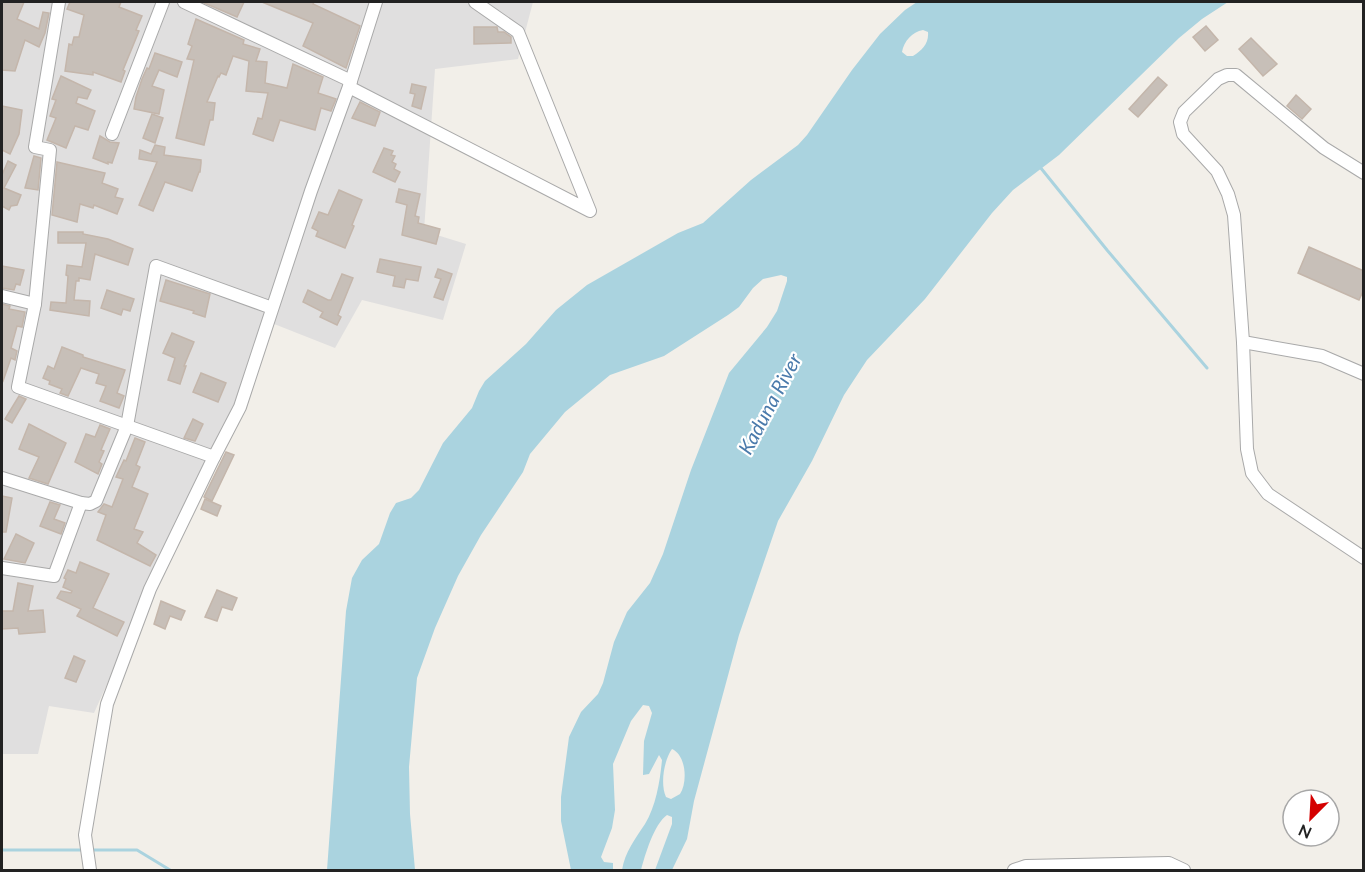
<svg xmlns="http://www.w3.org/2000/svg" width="1365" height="872" viewBox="0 0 1365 872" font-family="Lato,sans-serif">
  <rect width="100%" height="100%" fill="#f2efe9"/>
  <path fill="#e0dfdf" d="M2,2h531l-15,57 -83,10 -11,162 42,13 -23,76 -81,-20 -27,48 -71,-28 -31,98 -88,181 -51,114 -45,-7 -11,48h-36z"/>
  <path fill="#aad3df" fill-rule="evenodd" d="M917,2h311l-26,17 -23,19 -120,117 -46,35 -21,23 -67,86 -58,61 -23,35 -32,66 -34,60 -39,114 -45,166 -7,38 -15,31h-17l17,-46v-7l-5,-2c-13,9 -22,40 -26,55h-19c3,-18 13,-31 23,-46 11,-18 15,-43 17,-64l-3,-5 -10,19 -6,1 1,-34 8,-28 -3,-7 -6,-1 -12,16 -18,43 2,46 -3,18 -11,29 3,5 9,1v7h-42l-10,-49v-24l8,-60 12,-25 17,-18 5,-11 11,-41 13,-30 23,-29 13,-29 28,-84 38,-97 38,-46 10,-16 10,-30v-4l-6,-2 -18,4 -10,9 -14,19 -11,8 -64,41 -54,19 -45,37 -35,42 -7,18 -42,63 -23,41 -23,52 -18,50 -8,89 1,47 5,56h-88l19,-259 6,-33 10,-18 17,-16 11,-31 6,-10 15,-5 8,-8 24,-47 29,-35 7,-17 6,-10 41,-37 30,-34 31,-25 91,-52 25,-10 48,-43 47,-35 9,-10 45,-65 28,-36 25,-24zM923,30l5,2c1,12 -6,18 -15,24h-6l-5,-4c2,-11 10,-20 21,-22zM672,749c14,6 16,33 8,45l-9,5 -5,-2c-6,-13 -2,-37 6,-48z"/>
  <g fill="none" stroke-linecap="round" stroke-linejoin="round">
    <g stroke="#aad3df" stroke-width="3">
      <path d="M1040,167l67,83 100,118"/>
      <path d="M2,850h82"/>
      <path d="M90,850h47l33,20"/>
    </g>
  </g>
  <g fill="#c7bfb8" stroke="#c4b6ab" stroke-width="1.5">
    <path d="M2,2h22l-7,17 22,10 4,-17 6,1 -4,20 -6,14 -14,-7 -10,31 -13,-1z"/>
    <path d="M70,2h51l-2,5 23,9 -6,14 3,1 -16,39 2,1 -4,11 -28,-10v3l-28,-4 4,-27 3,1 2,-8h5l5,-22 -17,-6z"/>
    <path d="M202,2h42l-7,15z"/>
    <path d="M262,2h52l-1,2 47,22 -14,42 -43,-22 10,-23z"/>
    <path d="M196,19l48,21 -1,4 17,5 -4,12 11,1 -2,21 22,5 6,-24 30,13 -5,16 18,6 -5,12 -10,-3 -6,22 -35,-10 -7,21 -20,-7 5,-16 4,1 6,-26 -22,-2 3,-30 -16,-5 -7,19 -5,-2 -2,4 -1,-1 -11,26 8,1 -2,17h-3l-6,25 -28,-7 18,-78 -7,-1 5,-13 -4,-2z"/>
    <path d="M1206,26l12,14 -13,11 -12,-14z"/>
    <path d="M474,27h23l1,5h6l7,5v6l-37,1z"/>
    <path d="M1251,38l26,26 -14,12 -24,-27z"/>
    <path d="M155,53l27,9 -5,15 -18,-7 -7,16 12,4 -5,24 -25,-5 2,-12 6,-18 5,-11 2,1z"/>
    <path d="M61,76l30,14 -4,9 -9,-2 -2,6 19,8 -7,19 -13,-4 -9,22 -19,-8 9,-22 -6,-2 6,-16 -4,-1z"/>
    <path d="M1158,77l9,8 -29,32 -9,-8z"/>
    <path d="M412,84l14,3 -5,22 -9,-3 3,-12 -5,-1z"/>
    <path d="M1296,95l15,14 -9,10 -15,-13z"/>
    <path d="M360,102l20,10 -5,14 -23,-8z"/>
    <path d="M2,106l20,4 -3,24 -9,20 -8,-4z"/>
    <path d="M152,114l11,4 -8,25 -12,-5z"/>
    <path d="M100,136l10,6 9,1 -7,20 -4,-1v2l-15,-6z"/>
    <path d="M155,145l10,2 -1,8 37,5v3l-1,9h-1l-7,19 -27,-9 -12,29 -14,-6 18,-43 -18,-3 1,-9 11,4z"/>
    <path d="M384,148l9,3 -2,4 4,1 -3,6 4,2 -2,5 6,3 -5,10 -22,-10z"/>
    <path d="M34,156l7,2 -3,32 -13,-2z"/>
    <path d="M8,161l8,4 -12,23 17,7 -4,10 -6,1 -2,4 -7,-4v-31z"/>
    <path d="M57,162l48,11 -3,10 16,6 -3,8 8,2 -6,15 -23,-9 -1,3 -13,-4 -3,18 -25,-7z"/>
    <path d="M399,189l21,5 -5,22 4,1 -1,6 22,6 -4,15 -34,-9 5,-30 -11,-3z"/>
    <path d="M339,190l23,10 -10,25 2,1 -9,22 -29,-12 2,-5 -6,-3 7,-16 9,3z"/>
    <path d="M58,232h25v2l25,5 25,10 -5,16 -33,-11 -5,26 -11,-2v3h-3l-2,19 16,1 -1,15 -39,-6 1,-8 15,1 2,-27 -2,-1 1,-10 15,2 4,-24h-28z"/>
    <path d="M1309,247l55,24v18l-5,11 -61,-27z"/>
    <path d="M380,259l41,8 -3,14 -12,-2 -2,9 -11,-2 2,-10 -18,-4z"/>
    <path d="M2,266l22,4 -4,15 -4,-1 -2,6 -12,-2z"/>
    <path d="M438,269l14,5 -9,26 -9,-3 7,-18 -6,-2z"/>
    <path d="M342,274l11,4 -15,37 3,2 -4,8 -17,-8 3,-5 -20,-10 5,-12 20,10h3z"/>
    <path d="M166,280l44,14 -5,23 -12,-4 1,-2 -34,-10z"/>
    <path d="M107,290l27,9 -4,12 -7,-2 -2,6 -20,-7z"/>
    <path d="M2,304l8,2 -1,3 16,3 -3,15 -5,-1 -6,22 6,3 -2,9 -4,-2 -8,23 -1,-1z"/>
    <path d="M172,333l22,9 -10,24h2l-6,18 -12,-4 7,-22 -12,-5z"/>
    <path d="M62,347l21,8v2l42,13 -8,23 7,3 -5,12 -19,-7 6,-15 -10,-3 3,-9 -18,-6 -13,28 -8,-3 2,-4 -13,-5 1,-3 -7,-3 5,-12 6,3z"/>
    <path d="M201,373l25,10 -8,19 -25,-10z"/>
    <path d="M19,396l7,3 -14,24 -7,-4z"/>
    <path d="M193,419l10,5 -8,17 -11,-3z"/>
    <path d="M29,424l37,19 -18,41 -19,-6 10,-21 -20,-8z"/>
    <path d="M100,425l10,4 -9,21 3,1 -5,11 3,2 -4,10 -23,-12 11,-28 9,3z"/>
    <path d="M135,438l10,4 -9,23 4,2 -8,20 16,7 -14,35 9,3 -6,11 19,12 -6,11 -53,-26 9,-25 -8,-3 6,-8 8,3 11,-28 -7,-2 8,-17 2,1z"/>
    <path d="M226,452l8,3 -22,46 -8,-4z"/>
    <path d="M2,496l10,2 -6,34h-4z"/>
    <path d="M205,499l16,7 -4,10 -16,-7z"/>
    <path d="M50,502l10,3 -6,14 11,4 -4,11 -21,-8z"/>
    <path d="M16,534l18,9 -9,20 -21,-4z"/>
    <path d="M80,562l29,12 -16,34 31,14 -7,14 -40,-20 4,-7 -24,-11 4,-7 10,2 1,-2 -9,-4 3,-8 -2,-1 4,-8 8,3z"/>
    <path d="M18,583l15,3 -5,25 15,-1 2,22 -26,2 -1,-6 -16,1v-18h11z"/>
    <path d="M217,590l20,8 -5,12 -10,-3 -5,14 -12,-4z"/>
    <path d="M161,601l24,10 -4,9 -11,-4 -5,13 -11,-5z"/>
    <path d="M74,656l11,5 -9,21 -11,-4z"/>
  </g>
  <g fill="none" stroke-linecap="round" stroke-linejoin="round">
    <defs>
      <g id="minor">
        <path d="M184,2l167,79"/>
        <path d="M349,87l241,124 -72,-179 -43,-30"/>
        <path d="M112,134l51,-132"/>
        <path d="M1364,173l-40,-25 -88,-73h-9l-9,4 -34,33 -4,10 3,12 34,37 11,23 6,21 9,127 4,107 5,24 16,21 96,64"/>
        <path d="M2,296l33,8 -17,83 196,70"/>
        <path d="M35,304l15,-154 -15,-3 24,-145"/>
        <path d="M1243,342l79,14 42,18"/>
        <path d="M2,478l79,25 9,1 6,-3 31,-75 29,-160 116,42"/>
        <path d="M2,568l52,8 27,-73"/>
        <path d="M90,870l-5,-35 22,-131 43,-115 64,-132 26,-50 71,-216 40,-110 25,-79"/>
        <path d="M1014,870l12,-4 143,-3 15,7"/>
      </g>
    </defs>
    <use href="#minor" stroke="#a9a9a9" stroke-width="14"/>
    <use href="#minor" stroke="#fff" stroke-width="12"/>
  </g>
  <g text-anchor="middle" stroke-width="4.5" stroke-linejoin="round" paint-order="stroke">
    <g font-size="20" font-style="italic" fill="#4a7aab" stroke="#fff">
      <text transform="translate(770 404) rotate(-62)" y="7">Kaduna River</text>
    </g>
  </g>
  <rect width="1365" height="872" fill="none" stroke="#222222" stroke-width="6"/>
  <g transform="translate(1311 818) rotate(204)"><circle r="28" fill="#ffffff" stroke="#a7a7a7" stroke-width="1.5"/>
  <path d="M0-4.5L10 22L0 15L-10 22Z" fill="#d40000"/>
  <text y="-9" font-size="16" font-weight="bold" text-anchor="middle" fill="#222222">N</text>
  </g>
</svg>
